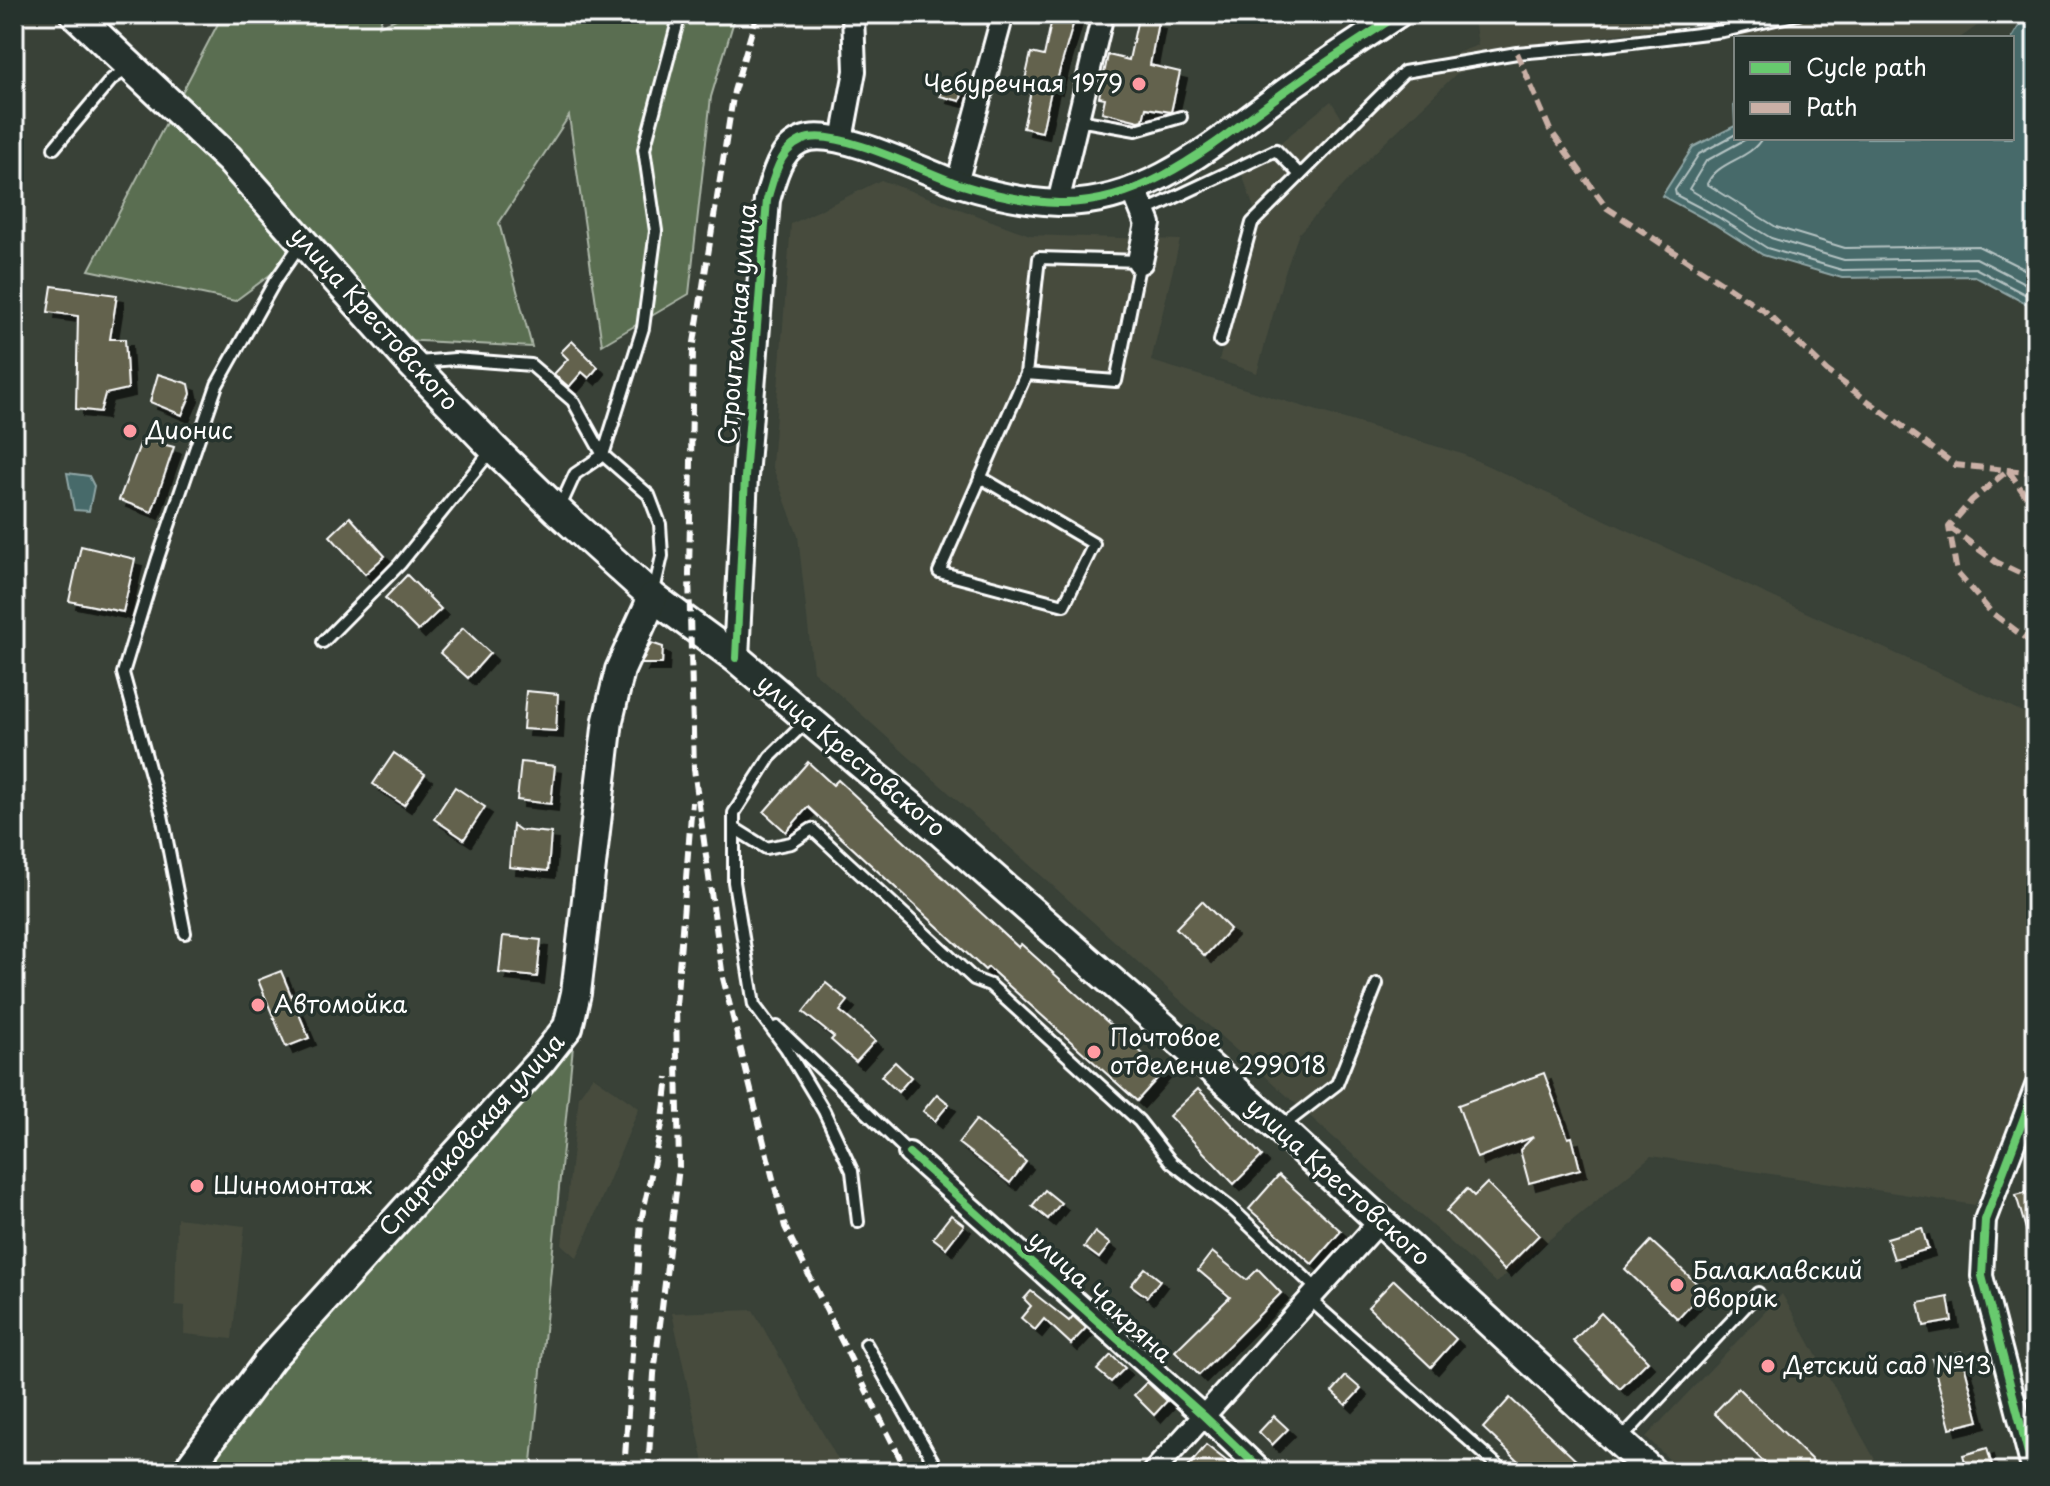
<svg xmlns="http://www.w3.org/2000/svg" width="2050" height="1486" viewBox="0 0 2050 1486" font-family="'Playpen Sans',sans-serif">
  <defs>
    <filter id="shadow"><feDropShadow dx="7" dy="7" stdDeviation="0" flood-color="#0009"/></filter>
  </defs>
  <rect width="100%" height="100%" fill="#394137"/>
  <filter id="ink" filterUnits="userSpaceOnUse"><feTurbulence type="fractalNoise" baseFrequency=".0125" numOctaves="2"/><feDisplacementMap in="SourceGraphic" scale="16" xChannelSelector="R" yChannelSelector="G"/><feConvolveMatrix kernelMatrix="1 2 1 2 8 2 1 2 1" color-interpolation-filters="sRGB"/></filter>
  <g filter="url(#ink)">
    <g fill="#464b3e">
      <path d="M1511,14h483l-34,24h-224v20l-7,-39 -125,17 -87,17 -61,21 -87,84 -70,75 -16,45 -26,95 -38,-13 40,-137 -17,-49 89,-73 19,30 60,-53 23,-16 45,-17 -4,-26z"/>
      <path d="M881,180l149,55 150,5 -29,121 311,93 574,264v350l-61,137 -324,-49 -155,127 -683,-612 -15,-135 -26,-71 19,-241z"/>
      <path d="M593,1076l46,32 -62,150 -15,-13 17,-149z"/>
      <path d="M177,1218l68,8 -13,113 -48,-5 1,-28 -10,-1z"/>
      <path d="M1782,1294l100,178h-200l-36,-35z"/>
      <path d="M753,1310l92,162h-139l-34,-159z"/>
    </g>
    <g fill="#5a6e51" stroke="#acb6a8" stroke-width="2">
      <path d="M223,14h160l-4,12 29,-12h328l-25,83 -22,197 -87,51 -33,-229 -70,107 33,124 -130,-7 -81,-103 -86,64 -146,-31z"/>
      <path d="M573,1046l-42,426h-336l107,-135z"/>
    </g>
    <g fill="#466a6a" stroke="#90a6a6" stroke-width="2">
      <path d="M2026,14h10v295l-62,-33 -132,2 -79,-23 -49,-31 -52,-28 31,-49 42,-21 -1,-23 2,35h276v-100z"/>
      <path d="M67,473l22,3 5,10 -5,25 -15,-1z"/>
    </g>
    <g fill="none" stroke-linecap="round" stroke-linejoin="round">
      <g stroke="#b5c3c3" stroke-width="2">
        <path d="M1736,134l-37,20 -24,36 1,5 42,22 49,31 75,22 133,-2 61,32"/>
        <path d="M1748,138l-42,23 -17,28 82,49 73,22 132,-2 60,31"/>
        <path d="M1762,138c-13,23 -44,22 -55,46l69,43 69,21 133,-2 58,29"/>
      </g>
    </g>
    <g fill="#64624e" stroke="#fff" stroke-width="2" filter="url(#shadow)">
      <path d="M1053,14h23l-21,73 -3,-1 -10,46 -19,-4 10,-46 -8,-2 6,-27 13,3z"/>
      <path d="M1138,18l20,4 -8,43 30,7 -9,40 -25,-4 -3,12 -4,1 -37,-9 3,-14 -6,-1 9,-42 21,5z"/>
      <path d="M945,79l20,5 -5,17 -20,-5z"/>
      <path d="M52,286l65,9 -7,44h15l3,50 -23,5 -5,18 -24,-3 2,-93 -30,-4z"/>
      <path d="M572,341l26,26 -9,11 -7,-6 -13,15 -15,-13 14,-15 -7,-7z"/>
      <path d="M158,374l31,10 2,10 -9,21 -32,-13z"/>
      <path d="M142,439l32,8 -22,65 -33,-12z"/>
      <path d="M350,517l35,39 -20,18 -35,-38z"/>
      <path d="M81,546l54,13 -12,53 -54,-11z"/>
      <path d="M407,575l34,34 -23,22 -33,-33z"/>
      <path d="M463,628l27,25 -22,25 -28,-25z"/>
      <path d="M651,643l12,4 -1,17h-21z"/>
      <path d="M526,691l32,3 -2,37 -33,-2z"/>
      <path d="M394,753l31,21 -21,31 -31,-21z"/>
      <path d="M521,762l34,4 -4,38 -34,-4z"/>
      <path d="M808,762l25,23 5,-5 180,167 3,-3 142,128 -26,29 -149,-134 -3,3 -177,-163 -22,25 -22,-20z"/>
      <path d="M455,787l30,20 -21,32 -30,-20z"/>
      <path d="M513,825l7,5 31,3 -3,38 -39,-4z"/>
      <path d="M1202,901l28,28 -25,27 -29,-28z"/>
      <path d="M503,936l38,4 -4,37 -38,-4z"/>
      <path d="M281,971l28,67 -23,9 -28,-67z"/>
      <path d="M826,983l22,18 -8,10 35,30 -19,21 -25,-22 3,-3 -31,-25z"/>
      <path d="M895,1062l16,15 -13,15 -17,-16z"/>
      <path d="M1544,1073l24,65 4,-1 8,32 -51,14 -9,-33 13,-13 -56,21 -19,-53z"/>
      <path d="M1198,1089l64,67 -28,28 -65,-68z"/>
      <path d="M937,1094l12,10 -14,17 -12,-10z"/>
      <path d="M976,1120l50,42 -16,21 -52,-40z"/>
      <path d="M1279,1175l62,56 -29,33 -63,-55z"/>
      <path d="M1487,1183l52,52 -35,35 -58,-59 21,-22 7,7z"/>
      <path d="M1045,1190l16,13 -13,16 -16,-13z"/>
      <path d="M2036,1190v60h-4l-16,-55z"/>
      <path d="M951,1215l13,10 -18,23 -13,-10z"/>
      <path d="M1922,1228l6,21 -34,10 -7,-21z"/>
      <path d="M1095,1232l15,12 -11,14 -15,-11z"/>
      <path d="M1651,1241l53,49 -26,29 -53,-50z"/>
      <path d="M1212,1252l35,28 11,-11 23,24 -82,82 -24,-24 55,-54 -32,-27z"/>
      <path d="M1145,1268l15,12 -13,17 -16,-12z"/>
      <path d="M1394,1280l62,59 -25,28 -63,-60z"/>
      <path d="M1031,1291l38,30 4,-5 13,12 -15,16 -27,-25 -9,11 -14,-12 10,-12 -7,-7z"/>
      <path d="M1948,1297l4,24 -28,5 -5,-23z"/>
      <path d="M1601,1313l47,48 -28,28 -47,-48z"/>
      <path d="M1961,1352l18,69 -29,7 -18,-69z"/>
      <path d="M1111,1355l14,13 -14,14 -14,-12z"/>
      <path d="M1346,1376l15,13 -15,16 -14,-13z"/>
      <path d="M1147,1382l20,19 -13,14 -20,-20z"/>
      <path d="M1738,1388l86,84h-50l-60,-59z"/>
      <path d="M1510,1398l70,66 -7,8h-43l-47,-44z"/>
      <path d="M1274,1416l14,13 -16,16 -13,-13z"/>
      <path d="M1206,1445l23,18 -7,9h-38z"/>
      <path d="M1987,1448l5,18 -24,6 -5,-17z"/>
    </g>
    <g fill="none" stroke-linecap="round" stroke-linejoin="round">
      <defs>
        <g id="service">
          <path d="M1078,120l58,10 45,-13"/>
          <path d="M54,148l58,-69 17,-11"/>
          <path d="M1144,212l132,-62 24,25"/>
          <path d="M1220,341l32,-118 152,-151 113,-19 82,-7 124,-15 75,-17"/>
          <path d="M418,362l37,-3 76,6 42,36 30,54"/>
          <path d="M603,455l40,-127 13,-97 -12,-82 36,-135"/>
          <path d="M980,477l114,67 -30,61 -125,-33 87,-198 90,7 24,-120 -101,-3 -13,116"/>
          <path d="M559,509l16,-35 28,-19 46,40 11,29 2,32 -9,39"/>
          <path d="M323,642l77,-78 91,-113"/>
          <path d="M807,721l-37,36 -36,56v69l20,123 32,43 38,63 28,60 6,51"/>
          <path d="M734,828l32,20 25,-5 21,-14 162,150 16,6 149,136 32,41 61,47 86,81"/>
          <path d="M185,933l-23,-118 -39,-142 35,-115 59,-173 58,-104 25,-36"/>
          <path d="M777,1027l132,126"/>
          <path d="M1281,1127l56,-43 40,-100"/>
          <path d="M1309,1299l196,173"/>
          <path d="M866,1344l73,128"/>
          <path d="M1620,1440l138,-147"/>
        </g>
        <g id="minor">
          <path d="M842,140l13,-69 -2,-57"/>
          <path d="M957,183l46,-169"/>
          <path d="M1058,203l45,-189"/>
          <path d="M909,1153l295,263 59,56"/>
          <path d="M1153,1472l228,-252"/>
          <path d="M2033,1472l-51,-196 3,-56 51,-134"/>
        </g>
        <g id="tertiary">
          <path d="M1134,189l14,35 -8,37"/>
          <path d="M736,658l9,-181 22,-277c7,-23 13,-56 42,-62 35,-7 113,33 150,46 32,10 66,18 100,19 94,2 167,-71 239,-121 33,-24 67,-45 101,-68"/>
        </g>
        <g id="secondary">
          <path d="M75,14l154,145 181,203 83,86 65,63 95,86 83,61 189,160 354,310 373,344"/>
          <path d="M186,1472l85,-114 270,-297 27,-34 8,-34 32,-273 12,-50 33,-73"/>
        </g>
      </defs>
      <use href="#service" stroke="#fff" stroke-width="16"/>
      <use href="#minor" stroke="#fff" stroke-width="26"/>
      <use href="#tertiary" stroke="#fff" stroke-width="30"/>
      <use href="#secondary" stroke="#fff" stroke-width="34"/>
      <use href="#service" stroke="#26332d" stroke-width="10"/>
      <use href="#minor" stroke="#26332d" stroke-width="20"/>
      <use href="#tertiary" stroke="#26332d" stroke-width="24"/>
      <use href="#secondary" stroke="#26332d" stroke-width="28"/>
      <g stroke="#fff" stroke-width="6" stroke-dasharray="12 6" stroke-linecap="butt">
        <path d="M757,14l-23,77 -41,258 -4,226 5,194 29,209 62,249 122,245"/>
        <path d="M624,1472l17,-251 22,-101 5,-43"/>
        <path d="M648,1472l6,-98 25,-207 -3,-161 16,-204"/>
      </g>
      <g stroke="#cab0a6" stroke-width="6" stroke-dasharray="12 6" stroke-linecap="butt">
        <path d="M1517,53l33,77 57,78 159,104 61,59 128,94 81,8"/>
        <path d="M2036,511l-28,-41 -36,30 -23,27 8,46 34,39 45,34"/>
        <path d="M1949,527l47,35 40,19"/>
      </g>
      <defs>
        <g id="cycleway">
          <path d="M736,658l9,-181 22,-277c7,-23 13,-56 42,-62 35,-7 113,33 150,46 32,10 66,18 100,19 94,2 167,-71 239,-121 33,-24 67,-45 101,-68"/>
          <path d="M909,1153l295,263 59,56"/>
          <path d="M2033,1472l-51,-196 3,-56 51,-134"/>
        </g>
      </defs>
      <use href="#cycleway" stroke="#26332d" stroke-width="13"/>
      <use href="#cycleway" stroke="#67ca6e" stroke-width="8"/>
    </g>
  </g>
  <g fill="#ff9aa2" stroke="#26332d" stroke-width="3">
    <circle cx="1139" cy="84" r="8"/>
    <circle cx="130" cy="431" r="8"/>
    <circle cx="258" cy="1005" r="8"/>
    <circle cx="1094" cy="1052" r="8"/>
    <circle cx="197" cy="1186" r="8"/>
    <circle cx="1677" cy="1285" r="8"/>
    <circle cx="1768" cy="1366" r="8"/>
  </g>
  <g text-anchor="middle" stroke-width="7" stroke-linejoin="round" paint-order="stroke">
    <g font-size="24" fill="#fff" stroke="#26332d" text-anchor="start">
      <text x="1123" y="92" text-anchor="end">Чебуречная 1979</text>
      <text x="146" y="439">Дионис</text>
      <text x="274" y="1013">Автомойка</text>
      <text x="1110" y="1046">Почтовое<tspan x="1110" dy="28">отделение 299018</tspan></text>
      <text x="213" y="1194">Шиномонтаж</text>
      <text x="1693" y="1279">Балаклавский<tspan x="1693" dy="28">дворик</tspan></text>
      <text x="1784" y="1374">Детский сад №13</text>
    </g>
    <g font-size="24" fill="#fff" stroke="#26332d">
      <text transform="translate(374 319) rotate(48)" y="8">улица Крестовского</text>
      <text transform="translate(738 324) rotate(-85)" y="8">Строительная улица</text>
      <text transform="translate(851 756) rotate(40)" y="8">улица Крестовского</text>
      <text transform="translate(472 1135) rotate(-48)" y="8">Спартаковская улица</text>
      <text transform="translate(1338 1182) rotate(42)" y="8">улица Крестовского</text>
      <text transform="translate(1100 1297) rotate(42)" y="8">улица Чакряна</text>
    </g>
  </g>
  <rect width="2050" height="1486" fill="none" stroke="#26332d" stroke-width="48"/>
  <rect x="24" y="24" width="2002" height="1438" fill="none" stroke="#fff" stroke-width="3" filter="url(#ink)"/>
  <rect x="1734" y="36" width="280" height="104" fill="#26332d" stroke="#7d8581" stroke-width="2"/>
  <rect x="1750" y="62" width="40" height="12" fill="#67ca6e" stroke="#7d8581" stroke-width="2"/>
  <text x="1806" y="76" font-size="24" fill="#ffffff">Cycle path</text>
  <rect x="1750" y="102" width="40" height="12" fill="#cab0a6" stroke="#7d8581" stroke-width="2"/>
  <text x="1806" y="116" font-size="24" fill="#ffffff">Path</text>
</svg>
